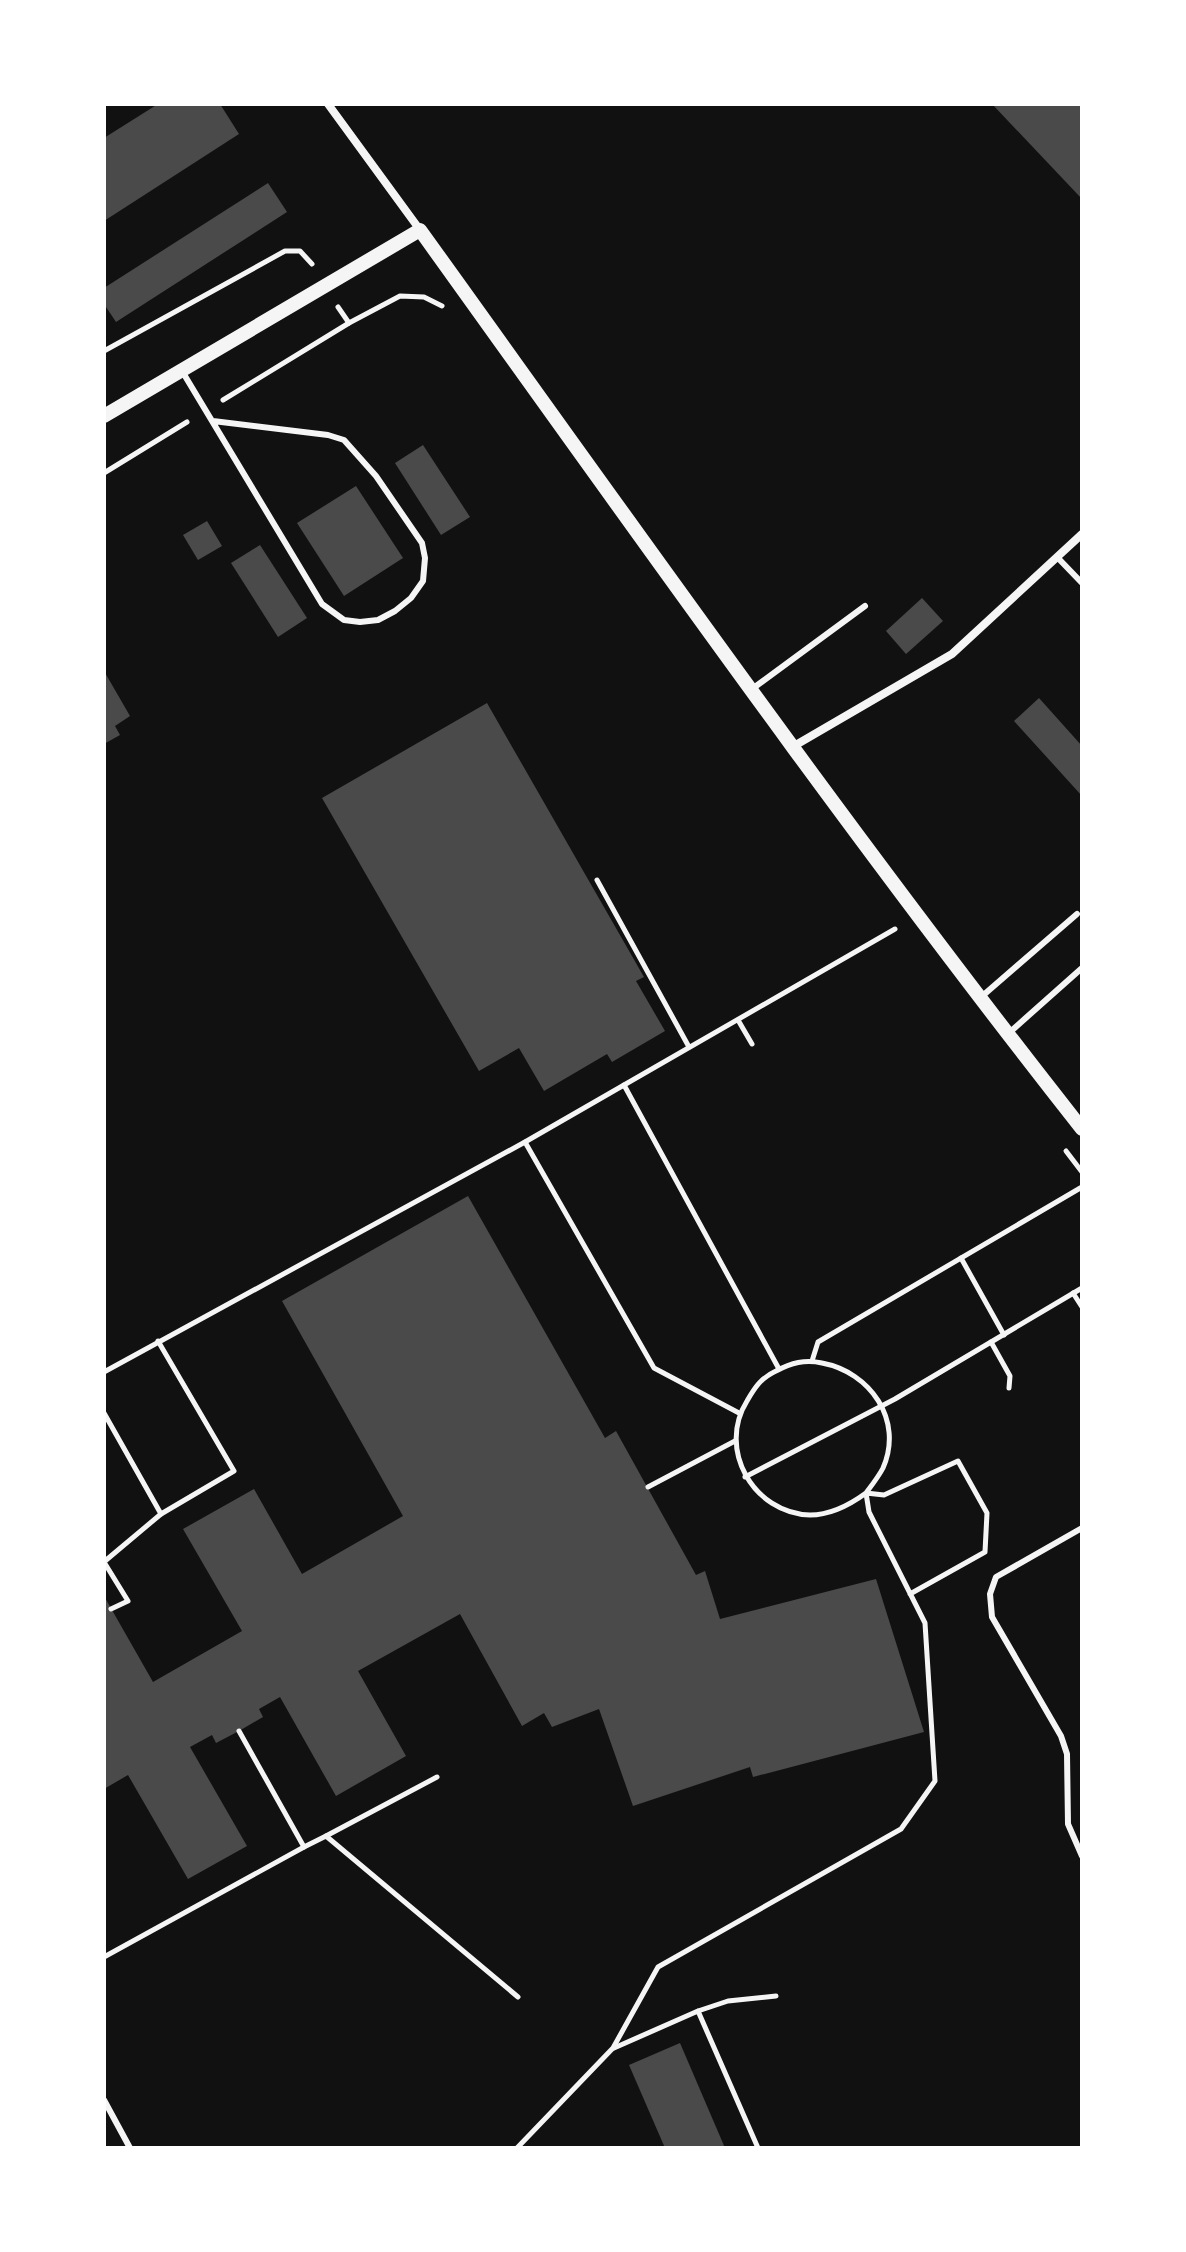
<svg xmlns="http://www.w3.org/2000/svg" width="1186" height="2252" viewBox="0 0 1186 2252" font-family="Lato,sans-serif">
  <rect width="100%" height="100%" fill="#111"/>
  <g fill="#4a4a4a">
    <path d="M158,104h62l19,30 -135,87v-83z"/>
    <path d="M992,104h90v95z"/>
    <path d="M268,183l19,29 -171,110 -12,-18v-16z"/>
    <path d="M423,445l47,72 -29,18 -46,-72z"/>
    <path d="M356,486l47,72 -59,38 -47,-73z"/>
    <path d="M207,521l15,25 -24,14 -15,-25z"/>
    <path d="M260,545l47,73 -29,19 -47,-74z"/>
    <path d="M922,598l21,23 -37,33 -20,-23z"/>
    <path d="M104,671l26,45 -15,10 5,9 -16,9z"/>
    <path d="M1039,698l43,48v50l-68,-75z"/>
    <path d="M487,703l157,274 -8,4 29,50 -53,31 -5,-8 -63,37 -25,-43 -40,23 -157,-273z"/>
    <path d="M468,1196l137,242 11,-7 80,144 9,-4 15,48 156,-40 48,153 -171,45 -3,-10 -117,39 -34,-97 -47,18 -8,-14 -22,13 -62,-112 -102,57 48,85 -70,40 -56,-99 -21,12 4,8 -24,14 -23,12 -4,-8 -22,12 57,99 -59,33 -60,-104 -24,14v-193l49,86 89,-51 -59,-102 71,-40 48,85 101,-58 -121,-215z"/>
    <path d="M680,2043l45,105h-60l-36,-83z"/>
  </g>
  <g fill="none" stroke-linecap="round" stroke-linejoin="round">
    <g stroke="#f5f5f5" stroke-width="5">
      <path d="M338,307l11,16"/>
      <path d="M104,351l181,-100h15l12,13"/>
      <path d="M223,400l126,-77 51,-27 24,1 18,9"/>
      <path d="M104,473l83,-51"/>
      <path d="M597,880l92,167"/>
      <path d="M738,1020l14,24"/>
      <path d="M624,1085l155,284"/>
      <path d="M525,1142l129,226 85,45"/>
      <path d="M1066,1151l16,21"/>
      <path d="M961,1258l43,77"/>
      <path d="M1073,1293l9,14"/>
      <path d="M991,1342l19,34 -1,12"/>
      <path d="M812,1361l6,-19 264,-155"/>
      <path d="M104,1372l421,-230 370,-213"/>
      <path d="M104,1413l57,101"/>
      <path d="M745,1477l150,-78 187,-111"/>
      <path d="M648,1487l87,-46"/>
      <path d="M105,1561l56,-47 73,-43 -76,-130"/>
      <path d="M104,1562l24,39 -17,8"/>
      <path d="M326,1836l111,-59"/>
      <path d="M304,1847l22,-11 192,161"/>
      <path d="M104,1957l200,-110 -65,-116"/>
      <path d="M698,2011l30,-10 48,-5"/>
      <path d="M614,2048l84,-37 60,137"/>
      <path d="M517,2148l96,-100 45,-81 243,-138 34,-48 -10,-158 -56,-111 -3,-19c6,-8 13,-17 17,-25 21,-48 -13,-96 -61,-105 -17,-4 -31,0 -46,8 -15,7 -21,16 -29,30 -30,48 6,112 63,114 20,0 41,-11 56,-22l18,2 74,-34 29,52 -2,39 -75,42"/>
    </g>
    <g stroke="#f5f5f5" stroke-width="6">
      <path d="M182,371l140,233 22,16 16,2 18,-2 17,-9 16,-13 12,-17 2,-23 -3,-15 -46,-67 -32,-36 -16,-5 -115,-14"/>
      <path d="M1057,557l25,26"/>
      <path d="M752,689l113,-83"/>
      <path d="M980,998l97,-84"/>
      <path d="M1010,1032l72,-64"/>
      <path d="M1082,1528l-86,49 -6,17 2,23 69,119 6,18 1,70 14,32"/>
      <path d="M104,2100l26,48"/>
    </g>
    <g stroke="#f5f5f5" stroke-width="8">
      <path d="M328,104l92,126"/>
      <path d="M794,746l158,-92 130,-120"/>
    </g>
    <path stroke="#f5f5f5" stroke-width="14" d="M104,416l316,-186c217,302 432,607 662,899"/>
  </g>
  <rect width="1186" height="2252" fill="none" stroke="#ffffff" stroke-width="212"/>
</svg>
